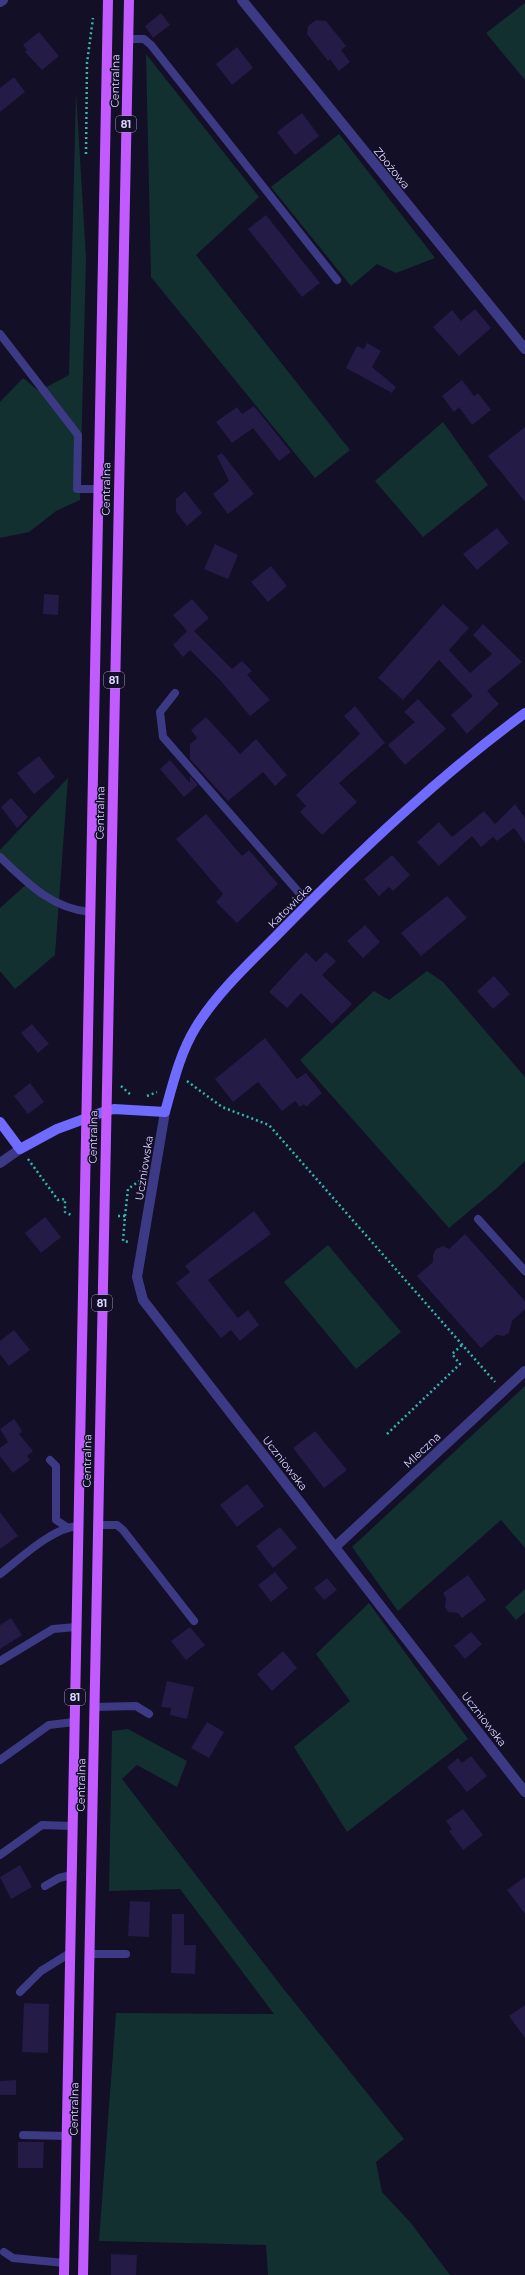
<svg xmlns="http://www.w3.org/2000/svg" width="525" height="2275" viewBox="0 0 525 2275" font-family="Montserrat,sans-serif">
  <rect width="100%" height="100%" fill="#130f26"/>
  <g fill="#12302f">
    <path d="M525,3v77l-39,-47z"/>
    <path d="M146,54l113,143 -63,58 154,195 -35,28 -164,-201z"/>
    <path d="M76,92l10,165 -6,243 -24,11 -27,21 -29,6v-136l23,-24 16,13 30,-16z"/>
    <path d="M339,134l96,124 -39,15 -19,-9 -26,22 -80,-99z"/>
    <path d="M443,422l45,63 -65,52 -48,-56z"/>
    <path d="M68,778l-13,177 -40,34 -15,-18v-63l28,-25 -28,-28v-5z"/>
    <path d="M427,971l16,11 82,95v84l-28,27 -48,40 -149,-168 74,-69 15,9z"/>
    <path d="M328,1245l73,87 -45,37 -72,-87z"/>
    <path d="M525,1386v162l-24,-28 -103,91 -46,-64z"/>
    <path d="M525,1589v23l-9,8 -11,-13z"/>
    <path d="M369,1603l99,136 -121,93 -53,-85 56,-46 -34,-47z"/>
    <path d="M128,1729l59,32 -10,26 -40,-22 -15,14 160,208 122,152 -28,23 6,30 28,30 40,53h-182l-2,-30 -167,-4 17,-228 158,1 -94,-125 -71,2 3,-160z"/>
  </g>
  <g fill="#241b47">
    <path d="M161,13l9,12 -17,13 -8,-12z"/>
    <path d="M316,20l10,1 20,25 -5,4 9,12 -11,9 -9,-12 -2,2 -21,-27 1,-8z"/>
    <path d="M39,32l20,24 -17,14 -17,-18 2,-2 -4,-5z"/>
    <path d="M237,47l16,21 -21,17 -16,-21z"/>
    <path d="M14,77l11,15 -25,20v-24z"/>
    <path d="M302,113l17,23 -24,19 -18,-23z"/>
    <path d="M266,215l54,68 -18,14 -54,-68z"/>
    <path d="M475,309l16,19 -32,28 -26,-29 19,-17 9,11z"/>
    <path d="M367,343l14,8 -9,16 24,20 -4,6 -46,-25 11,-22 7,3z"/>
    <path d="M462,380l12,16 4,-3 13,17 -19,15 -13,-18 -5,5 -12,-16z"/>
    <path d="M254,406l37,46 -12,9 -26,-33 -21,15 -16,-21 21,-15 5,7z"/>
    <path d="M525,427v75l-37,-46z"/>
    <path d="M222,453l32,41 -26,20 -15,-20 16,-13 -12,-25z"/>
    <path d="M185,491l17,22 -15,13 -11,-14v-13z"/>
    <path d="M497,528l12,15 -32,27 -14,-16z"/>
    <path d="M215,544l23,11 -10,24 -24,-10z"/>
    <path d="M271,566l16,20 -19,16 -17,-20z"/>
    <path d="M44,594l15,1 -1,20 -15,-1z"/>
    <path d="M192,599l17,19 -15,13 38,38 10,-8 10,10 -5,4 23,25 -20,16 -30,-36 -30,-30 -7,7 -10,-12 14,-14 -14,-16z"/>
    <path d="M443,604l26,24 -20,22 21,23 22,-19 -19,-19 10,-11 39,38 -35,29 12,13 -32,30 -16,-19 22,-19 -34,-36 -36,40 -25,-22z"/>
    <path d="M418,699l28,30 -41,36 -17,-20 27,-23 -11,-10z"/>
    <path d="M355,706l30,37 -46,40 18,19 -35,33 -22,-23 6,-6 -10,-11 64,-61 -16,-18z"/>
    <path d="M206,717l34,37 16,-15 31,36 -12,11 -12,-14 -35,29 -38,-42v-15l7,-6 -6,-8z"/>
    <path d="M39,756l16,21 -21,17 -17,-21z"/>
    <path d="M170,760l20,23v-7l8,9 -14,12 -24,-28z"/>
    <path d="M11,798l17,19 -11,11 -16,-21z"/>
    <path d="M515,804l10,14v25l-11,-15 -17,13 -4,-4 -12,10 -9,-11 -33,30 -22,-24 22,-20 13,15 32,-26 11,13z"/>
    <path d="M206,814l36,42 7,-6 29,34 -41,39 -21,-21 7,-8 -47,-55z"/>
    <path d="M392,855l18,20 -17,16 -4,-4 -10,9 -15,-17z"/>
    <path d="M447,896l20,22 -46,38 -20,-23z"/>
    <path d="M365,925l15,17 -17,16 -16,-17z"/>
    <path d="M306,952l10,10 10,-10 10,9 -14,14 30,29 -20,20 -31,-31 -14,15 -18,-16z"/>
    <path d="M494,976l16,18 -17,15 -16,-18z"/>
    <path d="M32,1024l17,20 -11,9 -17,-20z"/>
    <path d="M265,1038l32,41 9,-6 16,20 -16,14 -2,-3 -4,3 -5,-6 -13,10 -24,-29 -25,20 -18,-23z"/>
    <path d="M30,1083l14,19 -16,12 -14,-18z"/>
    <path d="M254,1211l17,23 -63,46 30,38 10,-8 11,15 -19,16 -9,-11 -10,8 -45,-55 14,-11 -5,-6z"/>
    <path d="M45,1217l16,20 -20,16 -16,-20z"/>
    <path d="M465,1234l60,67v8l-13,12 -3,12 -5,3 -8,-1 -15,13 -64,-72 16,-14v-7l3,-6 7,-3 6,3z"/>
    <path d="M14,1330l16,20 -21,16 -9,-12v-13z"/>
    <path d="M14,1419l7,10 1,3 -3,2 14,17 -6,5 3,4 -17,13 -13,-17v-8l8,-6 -8,-13z"/>
    <path d="M315,1431l32,39 -23,18 -31,-40z"/>
    <path d="M247,1484l17,22 -27,21 -17,-22z"/>
    <path d="M0,1512l18,24 -18,13z"/>
    <path d="M280,1527l17,21 -24,20 -17,-22z"/>
    <path d="M275,1572l13,16 -17,14 -13,-17z"/>
    <path d="M468,1575l18,25 -24,18 -4,-5 -10,-1 -3,-5 1,-9 -3,-5z"/>
    <path d="M327,1578l10,12 -13,10 -10,-12z"/>
    <path d="M11,1618l11,17 -22,14v-24z"/>
    <path d="M190,1627l15,18 -19,15 -15,-19z"/>
    <path d="M471,1632l11,12 -17,15 -11,-13z"/>
    <path d="M283,1651l14,17 -25,23 -15,-17z"/>
    <path d="M167,1681l27,6 -7,32 -17,-4 1,-7 -10,-1z"/>
    <path d="M207,1722l17,10 -15,26 -18,-10z"/>
    <path d="M471,1756l16,20 -20,16 -20,-25 11,-9 4,5z"/>
    <path d="M463,1809l20,26 -20,15 -14,-19 3,-2 -6,-8z"/>
    <path d="M20,1865l12,22 -21,12 -11,-22z"/>
    <path d="M525,1877v37l-18,-24z"/>
    <path d="M130,1901l20,1 -1,35 -21,-1z"/>
    <path d="M172,1914h12v31h12l-1,29 -24,-1z"/>
    <path d="M24,2003l25,1 -1,49 -26,-1z"/>
    <path d="M525,2005v33l-16,-22z"/>
    <path d="M16,2080v15h-16v-14z"/>
    <path d="M18,2142h26l-1,26h-25z"/>
    <path d="M111,2254l26,1 -1,20h-25z"/>
  </g>
  <g fill="none" stroke-linecap="round" stroke-linejoin="round">
    <g stroke="#2fb8b0" stroke-width="2.5" stroke-dasharray="2 3" stroke-linecap="butt">
      <path d="M86,154l1,-91 6,-45"/>
      <path d="M187,1081l35,26 47,18 226,257"/>
      <path d="M121,1086l11,10"/>
      <path d="M147,1096l10,-4"/>
      <path d="M28,1159l30,41 7,-1v13l6,3"/>
      <path d="M118,1216h7l-2,25 6,1"/>
      <path d="M125,1216l3,-27 11,-8"/>
      <path d="M387,1434l73,-70 -8,-10 10,-9"/>
    </g>
    <g stroke="#3d3a85" stroke-width="8">
      <path d="M128,39h16l7,6 186,235"/>
      <path d="M0,334l78,101 -1,54h21"/>
      <path d="M175,693l-15,19 3,25 146,167"/>
      <path d="M0,857c27,26 51,51 90,55"/>
      <path d="M478,1219l47,52"/>
      <path d="M50,1460l6,6v54l11,7"/>
      <path d="M98,1525h19l6,5 71,91"/>
      <path d="M0,1574c21,-16 52,-46 78,-48"/>
      <path d="M0,1661l53,-32 23,-2"/>
      <path d="M94,1707l42,-1 13,8"/>
      <path d="M0,1760l49,-35 25,-3"/>
      <path d="M0,1855l42,-30 30,1"/>
      <path d="M45,1886l14,-8 12,-3"/>
      <path d="M89,1954h37"/>
      <path d="M20,1992l21,-21 29,-18"/>
      <path d="M23,2135l44,1"/>
      <path d="M4,2252l9,6 51,5"/>
    </g>
    <g stroke="#3d3a85" stroke-width="10">
      <path d="M242,0l283,349"/>
      <path d="M0,2l3,-2"/>
      <path d="M165,1112l-28,165 6,23 382,492"/>
      <path d="M0,1163l20,-14"/>
      <path d="M335,1547l190,-176"/>
    </g>
    <path stroke="#6f6bff" stroke-width="10" d="M0,1122l20,27 37,-20 49,-18 8,-2 51,3c8,-29 15,-59 31,-85 23,-37 58,-68 88,-99 76,-77 154,-151 241,-215"/>
    <g stroke="#c25bff" stroke-width="10">
      <path d="M64,2275l44,-2275"/>
      <path d="M83,2275l46,-2275"/>
    </g>
  </g>
  <g text-anchor="middle" stroke-width="3" stroke-linejoin="round" paint-order="stroke">
    <g fill="#130f26" stroke="#9e99be" stroke-width="1">
      <rect x="116" y="116" width="20" height="16" rx="3"/>
      <rect x="104" y="672" width="20" height="16" rx="3"/>
      <rect x="92" y="1295" width="20" height="16" rx="3"/>
      <rect x="65" y="1689" width="20" height="16" rx="3"/>
    </g>
    <g font-size="10" font-weight="bold" fill="#d9d4ff">
      <text x="126" y="128">81</text>
      <text x="114" y="684">81</text>
      <text x="102" y="1307">81</text>
      <text x="75" y="1701">81</text>
    </g>
    <g font-size="11" fill="#d9d4ff" stroke="#130f26">
      <text transform="translate(115 81) rotate(-89)" y="4">Centralna</text>
      <text transform="translate(392 168) rotate(51)" y="4">Zbożowa</text>
      <text transform="translate(106 489) rotate(-89)" y="4">Centralna</text>
      <text transform="translate(100 813) rotate(-89)" y="4">Centralna</text>
      <text transform="translate(290 906) rotate(-45)" y="4">Katowicka</text>
      <text transform="translate(93 1137) rotate(-89)" y="4">Centralna</text>
      <text transform="translate(144 1168) rotate(-81)" y="4">Uczniowska</text>
      <text transform="translate(422 1450) rotate(-43)" y="4">Mleczna</text>
      <text transform="translate(87 1461) rotate(-89)" y="4">Centralna</text>
      <text transform="translate(285 1463) rotate(52)" y="4">Uczniowska</text>
      <text transform="translate(484 1719) rotate(52)" y="4">Uczniowska</text>
      <text transform="translate(81 1785) rotate(-89)" y="4">Centralna</text>
      <text transform="translate(74 2109) rotate(-89)" y="4">Centralna</text>
    </g>
  </g>
</svg>
